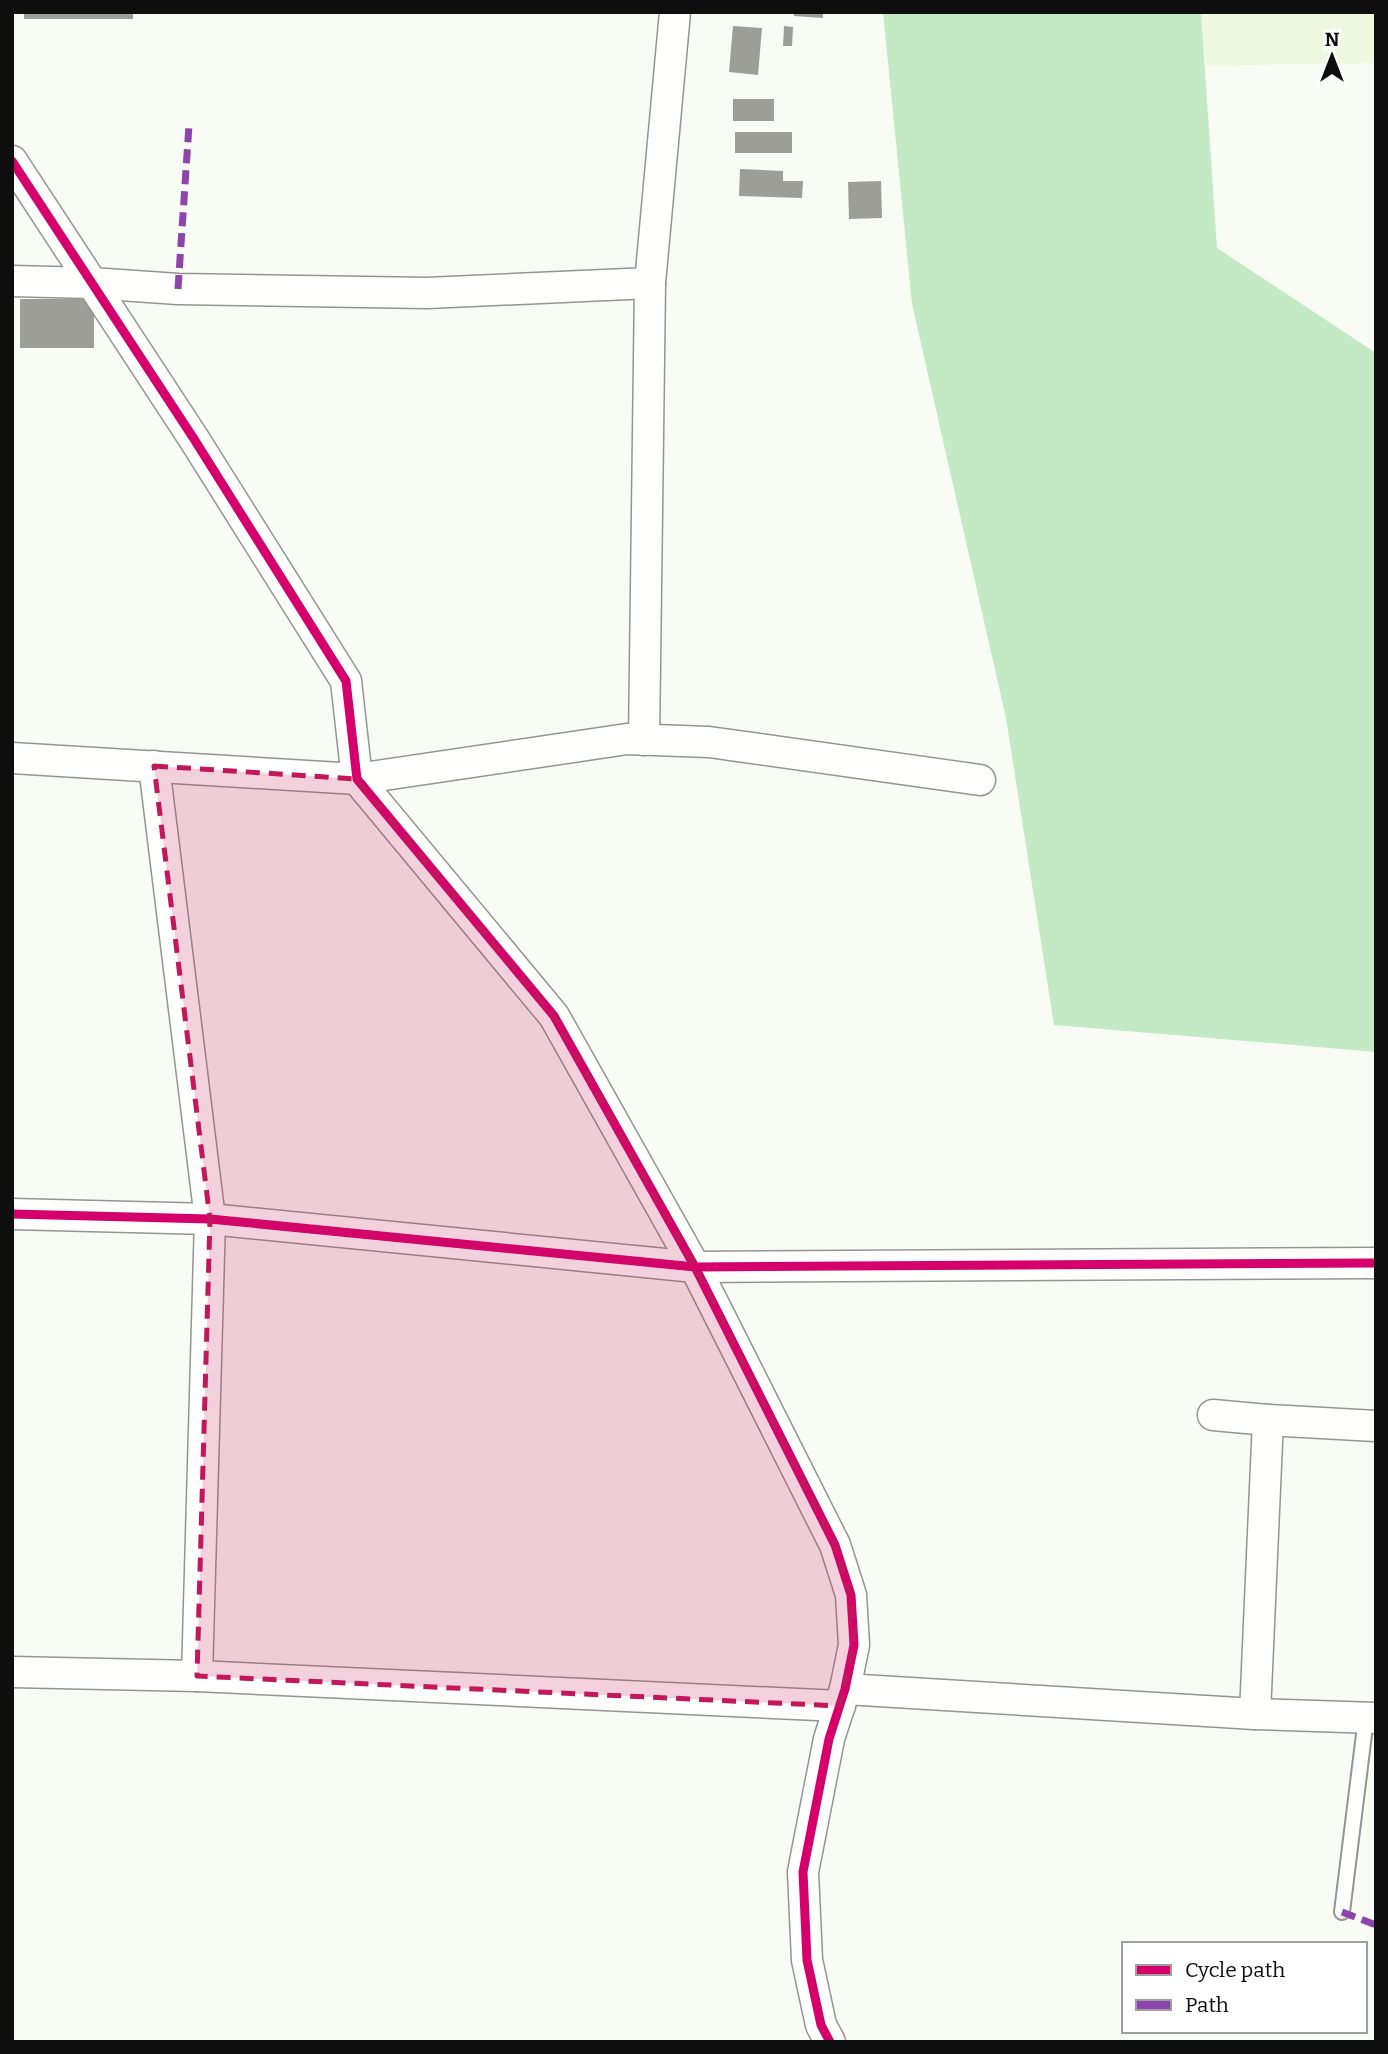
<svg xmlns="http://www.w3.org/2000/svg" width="1388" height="2054" viewBox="0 0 1388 2054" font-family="Bitter,serif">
  <rect width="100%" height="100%" fill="#f9fcf4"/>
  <path fill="#eef9e0" d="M1201,12h175v51l-170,3z"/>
  <path fill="#c3eac4" d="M883,12h318l16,236 159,105v699l-322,-27 -48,-307 -94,-414z"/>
  <g fill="#9e9e99">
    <rect x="24" y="12" width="109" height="7"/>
    <path d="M794,12h29v6l-29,-2z"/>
    <path d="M733,26l29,2 -4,47 -29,-3z"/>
    <path d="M784,26l9,1 -1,19h-9z"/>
    <rect x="733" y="99" width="41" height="22"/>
    <rect x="735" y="132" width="57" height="21"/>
    <path d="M740,169l43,2v10h20l-1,17 -63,-2z"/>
    <path d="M881,181l1,37 -33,1 -1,-37z"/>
    <rect x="20" y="299" width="74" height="49"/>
  </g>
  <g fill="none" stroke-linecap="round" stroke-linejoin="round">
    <defs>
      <path id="lane" d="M1342,1912l24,-194"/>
      <g id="street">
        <path d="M12,161l182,278 152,242 11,98 197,237 141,251 140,278 16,50 3,50 -9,44 -16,50 -26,133 4,88 14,65 9,17"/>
        <path d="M12,281l79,2 87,6 249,4 223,-10"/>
        <path d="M644,740l6,-457 25,-271"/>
        <path d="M12,758l345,21 270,-40 82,3 271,38"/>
        <path d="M154,766l56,453 -13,457"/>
        <path d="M12,1214l198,5 485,48 681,-4"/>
        <path d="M1213,1415l55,5 108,6"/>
        <path d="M12,1672l185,4 643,30"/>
        <path d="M845,1689l410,25 121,4"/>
        <path d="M1255,1714l13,-294"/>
      </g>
    </defs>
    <use href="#lane" stroke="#949592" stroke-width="18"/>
    <use href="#street" stroke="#949592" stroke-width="33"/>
    <use href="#lane" stroke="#fefffd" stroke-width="14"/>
    <use href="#street" stroke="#fefffd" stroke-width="30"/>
    <g stroke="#8e44ad" stroke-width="7" stroke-dasharray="14 7" stroke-linecap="butt">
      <path d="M178,289l11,-164"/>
      <path d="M1342,1912l34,13"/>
    </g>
    <defs>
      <g id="cycleway">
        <path d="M12,161l182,278 152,242 11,98 197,237 141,251 140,278 16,50 3,50 -9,44 -16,50 -26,133 4,88 14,65 9,17"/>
        <path d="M12,1214l198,5 485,48 681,-4"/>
      </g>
    </defs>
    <use href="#cycleway" stroke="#fff" stroke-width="13"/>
    <use href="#cycleway" stroke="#d6006c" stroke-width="9"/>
  </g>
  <path fill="#c2185b" fill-opacity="0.2" stroke="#c2185b" stroke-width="5" stroke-dasharray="14 9" stroke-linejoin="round" d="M154,766l203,13 197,237 141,251 140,278 16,50 3,50 -14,61 -643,-30 13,-457z"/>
  <rect width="1388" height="2054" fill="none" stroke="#0e0e0e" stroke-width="28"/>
  <rect x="1122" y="1942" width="245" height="91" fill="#ffffff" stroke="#9f9f9f" stroke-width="2"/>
  <rect x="1136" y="1965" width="35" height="10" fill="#d6006c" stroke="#9f9f9f" stroke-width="2"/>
  <text x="1185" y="1977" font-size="21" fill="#0e0e0e">Cycle path</text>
  <rect x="1136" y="2000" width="35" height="10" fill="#8e44ad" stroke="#9f9f9f" stroke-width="2"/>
  <text x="1185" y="2012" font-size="21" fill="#0e0e0e">Path</text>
  <g transform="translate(1332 56)" stroke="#ffffff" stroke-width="5" paint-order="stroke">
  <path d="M0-5L12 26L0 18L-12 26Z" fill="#0e0e0e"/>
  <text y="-10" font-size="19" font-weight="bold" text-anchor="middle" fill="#0e0e0e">N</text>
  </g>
</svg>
